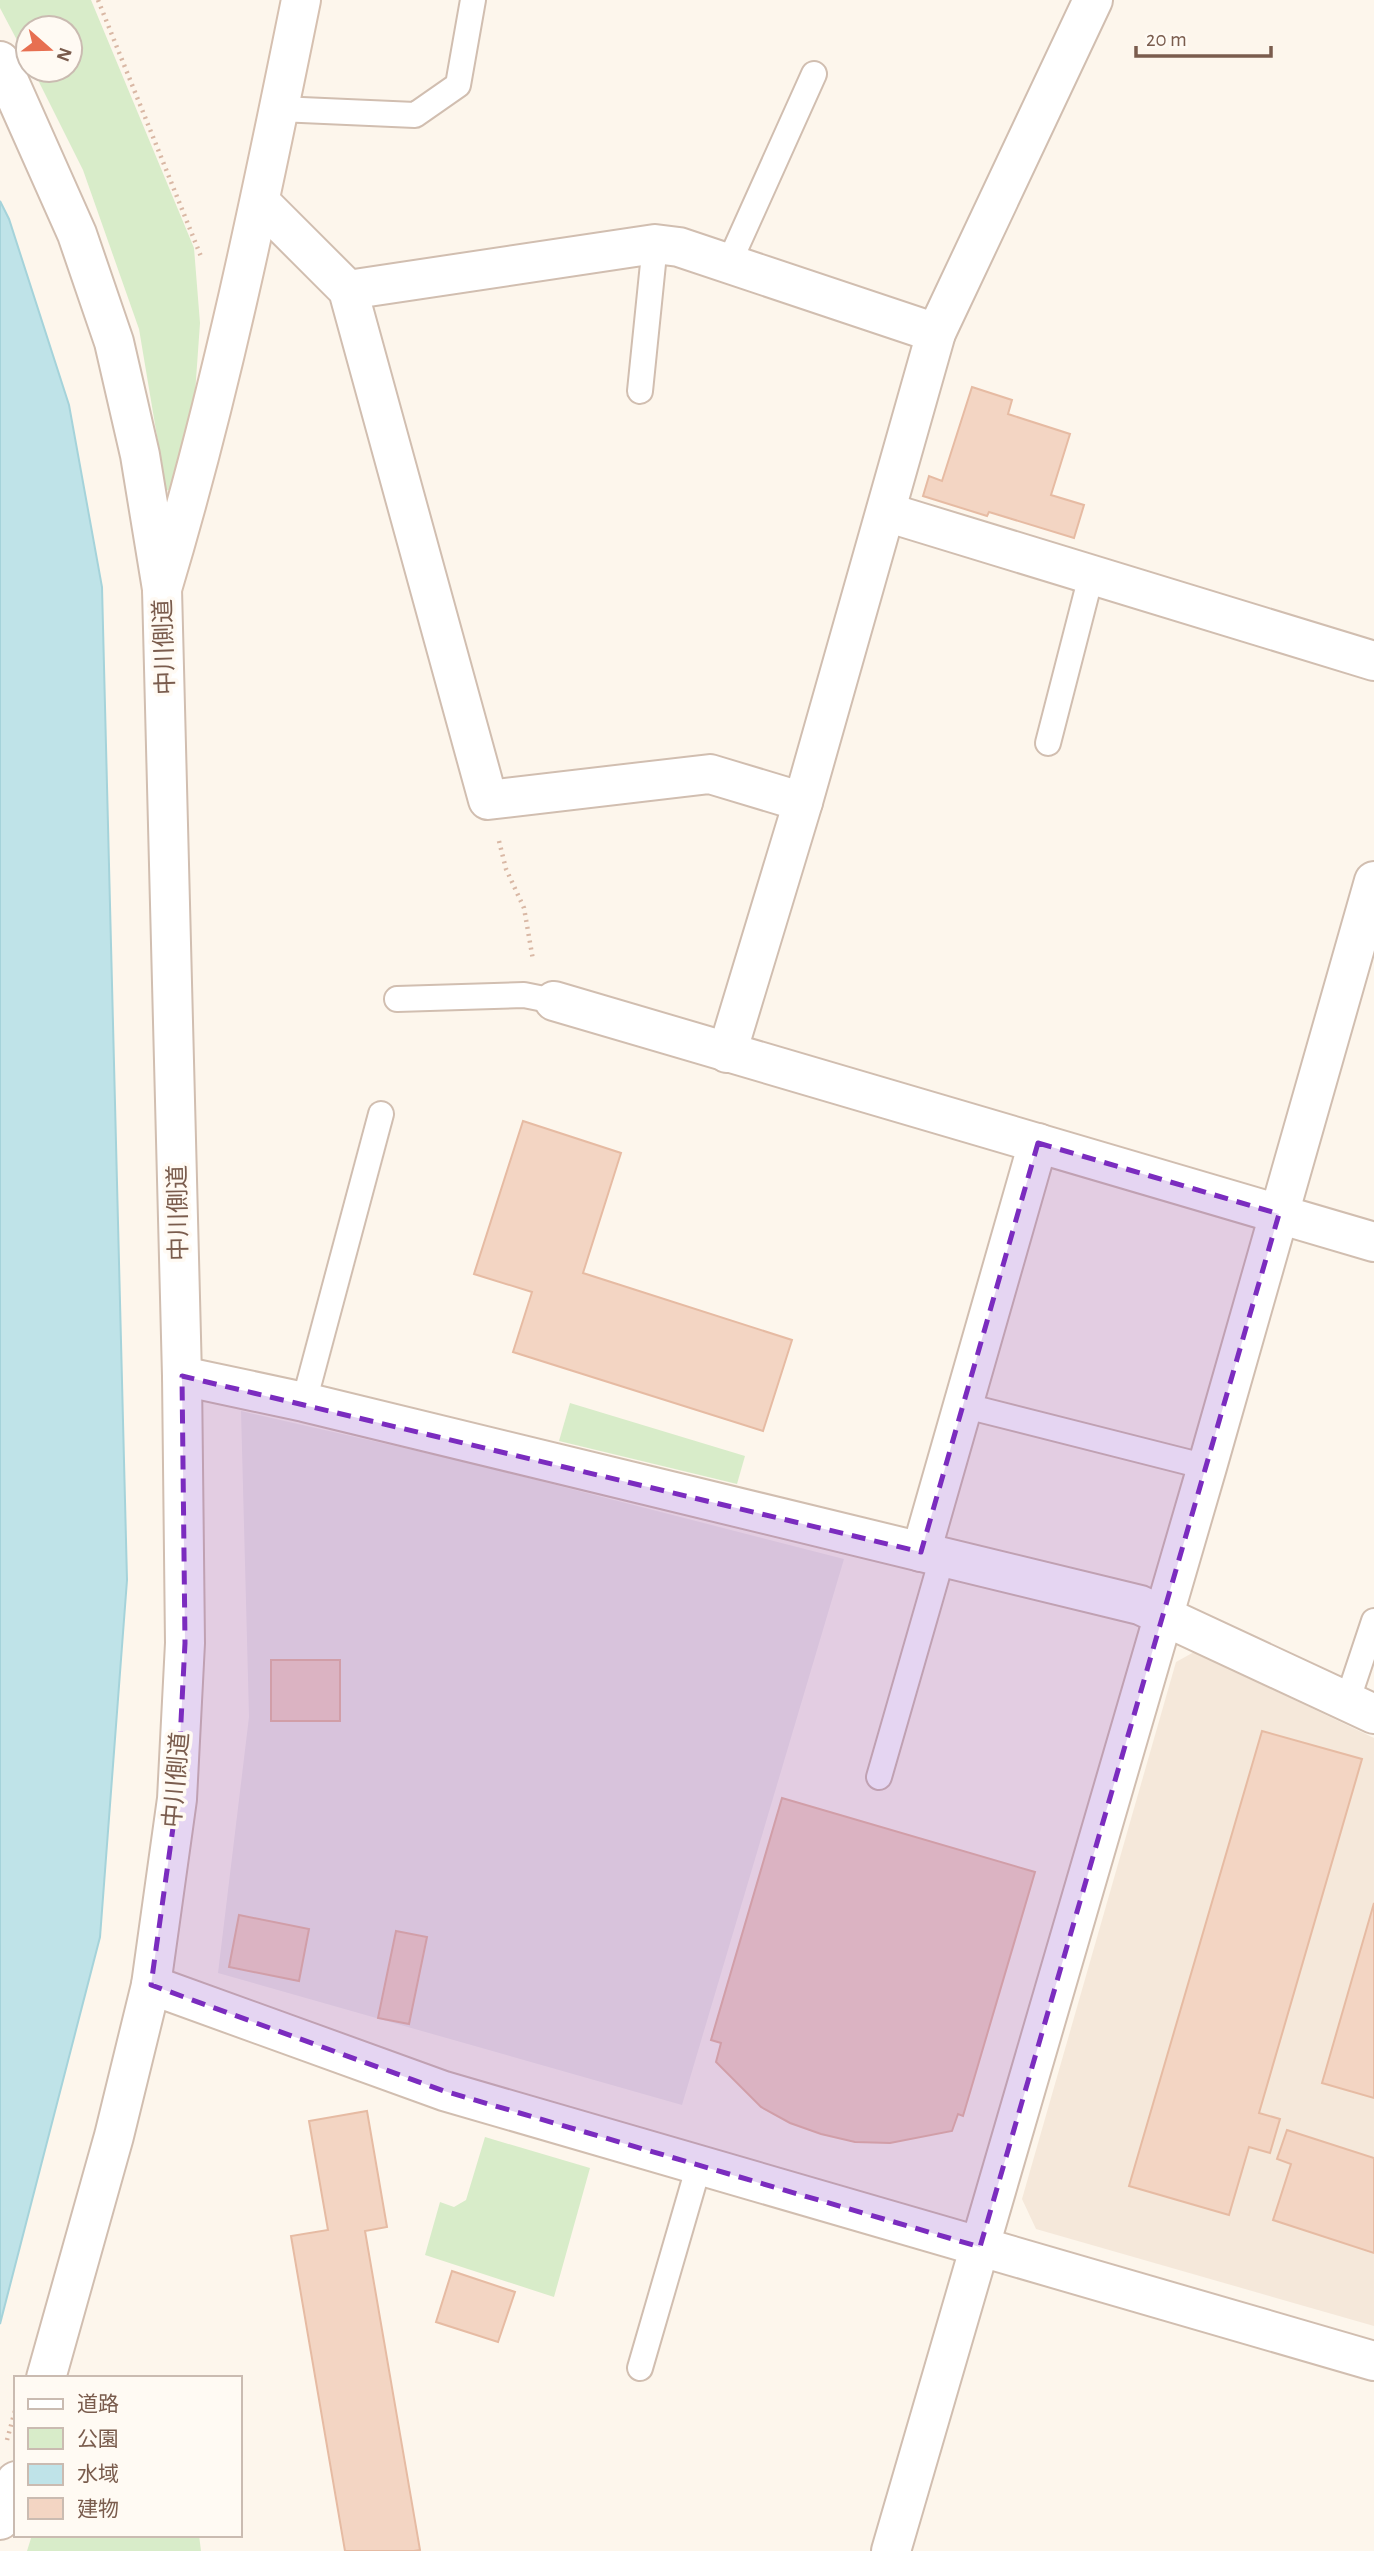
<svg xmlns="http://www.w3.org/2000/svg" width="1374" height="2551" viewBox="0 0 1374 2551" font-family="'Alegreya Sans','Noto Sans JP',sans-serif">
  <rect width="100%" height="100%" fill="#fdf6ec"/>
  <path fill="#f5e8da" d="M1194,1652l180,86v588l-338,-97 -14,-30 154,-537z"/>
  <path fill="#efe9e4" d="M241,1411l229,52 374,96 -162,546 -464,-132 31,-256z"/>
  <g fill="#d8ecc9">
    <path d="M0,0h91l103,248 6,75 -7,99 -19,69 -8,-1 -27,-161 -56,-159 -50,-100h37v-42h-42v33l-28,-53z"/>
    <path d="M570,1403l175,53 -8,28 -178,-43z"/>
    <path d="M485,2137l105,31 -36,129 -129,-42 15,-53 14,5 12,-7z"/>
    <path d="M32,2535h167l2,16h-174z"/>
  </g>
  <path fill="#bfe3e8" stroke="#a5d3da" stroke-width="2" d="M0,201l9,18 60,186 33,182 25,993 -27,357 -100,387z"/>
  <g fill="#f3d5c3" stroke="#e6bba3" stroke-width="2">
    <path d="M972,387l40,13 -4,14 62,20 -19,61 33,10 -10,33 -85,-26 -2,4 -64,-20 6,-20 13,5z"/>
    <path d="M523,1121l98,32 -38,120 209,67 -29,91 -250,-79 19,-60 -58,-18z"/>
    <rect x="271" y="1660" width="69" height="61"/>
    <path d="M1262,1731l100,28 -103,354 21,6 -10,34 -21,-6 -20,68 -100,-29z"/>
    <path d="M782,1798l253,74 -72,244 -5,-2 -6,17 -62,12 -35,-1 -34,-8 -31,-11 -29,-16 -45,-45 5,-19 -10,-3z"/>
    <path d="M1374,1903v195l-52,-15z"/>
    <path d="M239,1915l70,14 -10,52 -70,-14z"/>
    <path d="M396,1931l31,6 -18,87 -31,-6z"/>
    <path d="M367,2111l20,116 -22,4 55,319 -6,1h-69l-54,-315 37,-6 -19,-109z"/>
    <path d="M1287,2130l87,28v95l-101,-33 18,-56 -14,-5z"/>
    <path d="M452,2271l63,21 -17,50 -62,-20z"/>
  </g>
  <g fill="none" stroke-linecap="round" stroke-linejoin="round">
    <defs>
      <g id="lane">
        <path d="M279,109l136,6 43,-30 15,-85"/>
        <path d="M729,263l85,-189"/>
        <path d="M640,391l15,-147"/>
        <path d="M1048,743l43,-167"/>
        <path d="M397,999l127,-4 30,6"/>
        <path d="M304,1402l77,-288"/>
        <path d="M962,1405l245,62"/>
        <path d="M1347,1702l27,-81"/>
        <path d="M879,1777l63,-219"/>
        <path d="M640,2368l59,-203"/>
      </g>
      <g id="street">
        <path d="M0,61l77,173 37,108 26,113 22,134 20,787 3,267 -8,156 -26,186 -37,151 -68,242"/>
        <path d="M261,203l87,87 140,510 222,-26 93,28"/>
        <path d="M348,290l307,-46 24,3 257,86"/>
        <path d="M886,512l488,149"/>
        <path d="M554,1001l820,241"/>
        <path d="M727,1053l76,-251 133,-469 157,-333"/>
        <path d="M182,1376l122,26 836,203 234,109"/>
        <path d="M921,1552l117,-409"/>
        <path d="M151,1985l293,106 930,270"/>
        <path d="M0,2520l16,-39"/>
        <path d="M891,2551l316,-1084 167,-586"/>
      </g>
      <path id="secondary" d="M162,589c58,-193 99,-391 139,-589"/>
    </defs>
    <use href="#lane" stroke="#d1beb0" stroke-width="28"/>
    <use href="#street" stroke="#d1beb0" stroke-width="42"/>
    <use href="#secondary" stroke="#d6c0b0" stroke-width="42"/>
    <g stroke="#d9b8a5" stroke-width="4.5" stroke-dasharray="2 5" stroke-linecap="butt">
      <path d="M98,0l104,259"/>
      <path d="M499,841l7,28 18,39 9,52"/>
      <path d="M7,2440l9,-33"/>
    </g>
    <use href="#lane" stroke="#fff" stroke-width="24"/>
    <use href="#street" stroke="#fff" stroke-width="38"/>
    <use href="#secondary" stroke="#fff" stroke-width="38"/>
  </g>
  <path fill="#7b2cbf" fill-opacity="0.2" stroke="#7b2cbf" stroke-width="5" stroke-dasharray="14 9" stroke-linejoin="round" d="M1038,1143l241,71 -299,1033 -536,-156 -293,-106 26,-186 8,-156 -3,-267 739,176z"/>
  <g text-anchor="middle" stroke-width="7" stroke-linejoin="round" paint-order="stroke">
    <g font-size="24" fill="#7a5c4d" stroke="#fffaf3">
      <text transform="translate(164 647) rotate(-92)" y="8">中川側道</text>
      <text transform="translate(178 1213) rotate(-91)" y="8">中川側道</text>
      <text transform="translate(176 1780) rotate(-85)" y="8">中川側道</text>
    </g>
  </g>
  <rect x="14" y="2376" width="228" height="161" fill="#fffaf3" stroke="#cabbb1" stroke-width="2"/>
  <rect x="28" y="2399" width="35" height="10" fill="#ffffff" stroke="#cabbb1" stroke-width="2"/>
  <text x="77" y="2411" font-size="21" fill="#7a5c4d">道路</text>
  <rect x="28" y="2428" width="35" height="21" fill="#d8ecc9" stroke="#cabbb1" stroke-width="2"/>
  <text x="77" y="2446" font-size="21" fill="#7a5c4d">公園</text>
  <rect x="28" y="2464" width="35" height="21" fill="#bfe3e8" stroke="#cabbb1" stroke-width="2"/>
  <text x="77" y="2481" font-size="21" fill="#7a5c4d">水域</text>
  <rect x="28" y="2498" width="35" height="21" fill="#f3d5c3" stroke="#cabbb1" stroke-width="2"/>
  <text x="77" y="2516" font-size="21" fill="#7a5c4d">建物</text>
  <g transform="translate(49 49) rotate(110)"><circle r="33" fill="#fffaf3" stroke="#cabbb1" stroke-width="2"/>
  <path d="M0-5L12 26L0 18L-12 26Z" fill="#e76f51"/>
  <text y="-10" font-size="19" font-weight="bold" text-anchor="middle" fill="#7a5c4d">N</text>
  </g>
  <path d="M1136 46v10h135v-10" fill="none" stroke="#7a5c4d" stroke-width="3.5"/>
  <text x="1146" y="46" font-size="21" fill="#7a5c4d" stroke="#fffaf3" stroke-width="5" paint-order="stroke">20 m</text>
</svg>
